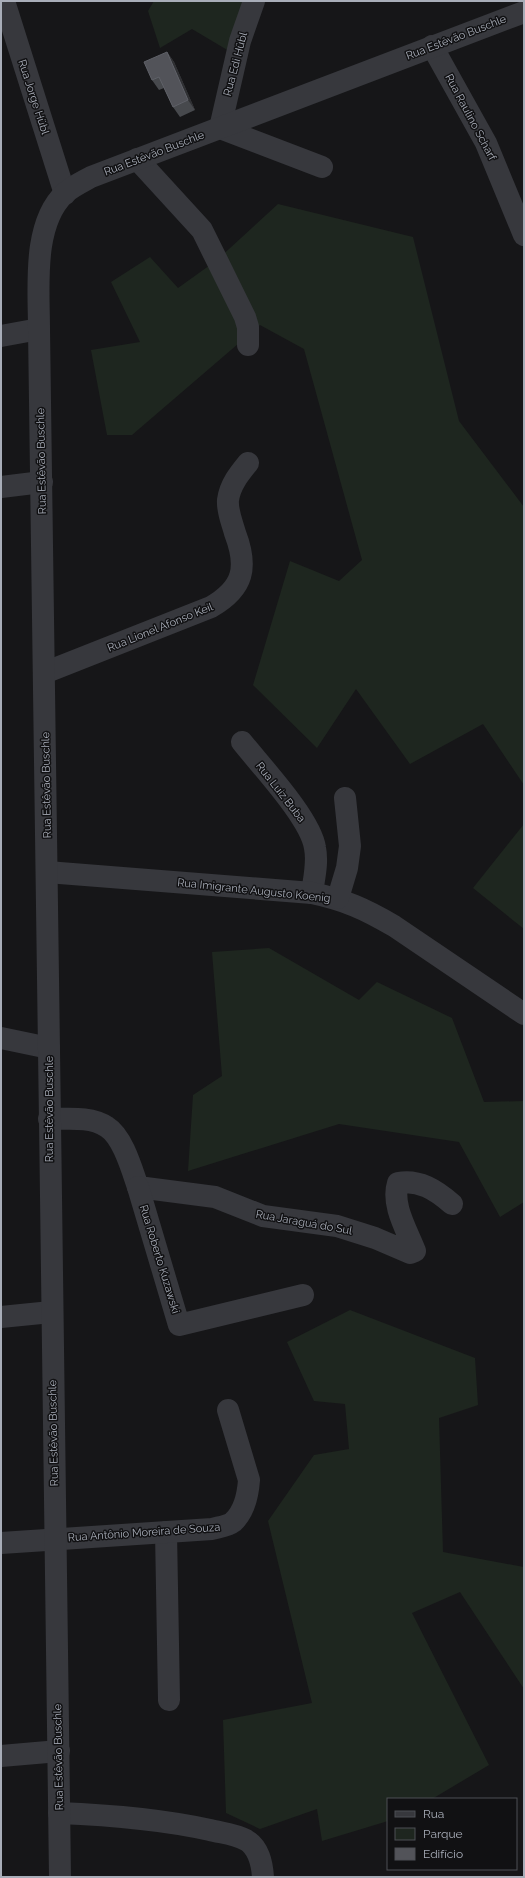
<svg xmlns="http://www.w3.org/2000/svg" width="525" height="1878" viewBox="0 0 525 1878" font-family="Raleway,sans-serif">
  <rect width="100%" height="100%" fill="#161618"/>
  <g fill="#1e261f">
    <path d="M154,1h92l-17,50 -37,-22 -32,19 -12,-37z"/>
    <path d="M278,204l135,33 46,184 65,86v278l-41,-61 -73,40 -54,-75 -39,59 -64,-63 37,-124 49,20 23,-21 -58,-211 -44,-24 -128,110h-25l-16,-85 49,-8 -29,-60 39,-25 28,31 39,-28z"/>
    <path d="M524,824v105l-51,-41z"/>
    <path d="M269,948l90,52 18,-18 75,36 32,84 40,-1v101l-24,15 -41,-75 -120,-18 -151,47 5,-76 29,-19 -10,-124z"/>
    <path d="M350,1310l125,48 3,47 -39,13 4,134 81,15v122l-64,-97 -48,21 77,152 -57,34h-44v22l-66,20 -5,-32 -57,20 -34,-16 -3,-93 89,-17 -44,-182 46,-66 35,-6 -4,-45 -31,-3 -27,-59z"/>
  </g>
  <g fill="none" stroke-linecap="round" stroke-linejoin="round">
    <g stroke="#37383d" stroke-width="22">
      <path d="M4,1l61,193"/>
      <path d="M254,1l-14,40 -20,87 102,39"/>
      <path d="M432,46l54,97 38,92"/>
      <path d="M137,159l65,71 43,87 3,10v18"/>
      <path d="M1,336l38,-7"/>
      <path d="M1,487l41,-5"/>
      <path d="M44,673l167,-66c33,-19 37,-40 24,-74 -3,-11 -8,-22 -7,-33 2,-15 11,-26 20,-37"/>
      <path d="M242,742c19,24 69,77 73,106 3,15 -1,30 -3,45"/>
      <path d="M47,872l265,21c33,7 53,16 82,33l130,88"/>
      <path d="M338,898l9,-30 3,-22 -5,-48"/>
      <path d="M1,1038l48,10"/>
      <path d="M49,1119c19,0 42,-3 58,8 16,10 25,43 31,60l77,10 48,19 74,10 38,12 35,15 5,-2c-8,-21 -24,-46 -17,-68 21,-4 38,7 54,21"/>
      <path d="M138,1187l41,138 124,-30"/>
      <path d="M1,1317l50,-5"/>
      <path d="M166,1532l3,168"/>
      <path d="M1,1543l211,-14c7,-2 16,-3 21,-7 11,-10 15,-28 16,-42l-21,-70"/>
      <path d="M1,1756l58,-5"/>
      <path d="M59,1813c52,2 101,6 151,17 12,3 25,4 36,10 13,8 16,23 17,37"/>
      <path d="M60,1877c-9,-516 -11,-1032 -21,-1548 0,-41 -7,-105 26,-136 8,-7 17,-11 26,-16l433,-165"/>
    </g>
  </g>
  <path fill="#47494d" d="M167,52l7,10 21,48 -15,7 -7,-10 -9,-19 -5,2 -7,-10z"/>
  <path fill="#2f3033" d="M167,52l7,10 21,48 -7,-10z"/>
  <path fill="#525359" stroke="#5f6168" d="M167,52l21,48 -15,7 -14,-30 -7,3 -8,-18z"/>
  <g text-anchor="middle" stroke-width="3" stroke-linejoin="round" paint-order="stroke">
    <g font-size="11" fill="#a8adb8" stroke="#111113">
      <text transform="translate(456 37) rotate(-21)" y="4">Rua Estêvão Buschle</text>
      <text transform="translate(235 64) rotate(-75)" y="4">Rua Edi Hübl</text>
      <text transform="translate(34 97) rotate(72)" y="4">Rua Jorge Hübl</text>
      <text transform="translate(471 117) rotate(62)" y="4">Rua Raulino Scharf</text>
      <text transform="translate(154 153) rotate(-21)" y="4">Rua Estêvão Buschle</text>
      <text transform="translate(41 461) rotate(-91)" y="4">Rua Estêvão Buschle</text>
      <text transform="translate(160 627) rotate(-22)" y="4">Rua Lionel Afonso Keil</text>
      <text transform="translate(46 785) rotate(-91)" y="4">Rua Estêvão Buschle</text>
      <text transform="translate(281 792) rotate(52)" y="4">Rua Luiz Buba</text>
      <text transform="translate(254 890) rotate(6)" y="4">Rua Imigrante Augusto Koenig</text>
      <text transform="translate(49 1109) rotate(-90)" y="4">Rua Estêvão Buschle</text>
      <text transform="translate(304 1222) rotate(10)" y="4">Rua Jaraguá do Sul</text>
      <text transform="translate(160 1259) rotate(73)" y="4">Rua Roberto Kuzawski</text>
      <text transform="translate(53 1433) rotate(-91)" y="4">Rua Estêvão Buschle</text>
      <text transform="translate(144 1532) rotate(-4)" y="4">Rua Antônio Moreira de Souza</text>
      <text transform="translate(58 1757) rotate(-91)" y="4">Rua Estêvão Buschle</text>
    </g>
  </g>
  <rect width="525" height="1878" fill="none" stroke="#a8adb8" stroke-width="4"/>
  <rect x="387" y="1798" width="130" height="72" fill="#111113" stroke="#4d4f55"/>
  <rect x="395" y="1811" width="20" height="6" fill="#37383d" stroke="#4d4f55"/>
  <text x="423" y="1818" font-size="12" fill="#a8adb8">Rua</text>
  <rect x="395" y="1828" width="20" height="12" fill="#1e261f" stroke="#4d4f55"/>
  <text x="423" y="1838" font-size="12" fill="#a8adb8">Parque</text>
  <rect x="395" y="1848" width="20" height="12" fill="#525359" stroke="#4d4f55"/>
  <text x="423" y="1858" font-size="12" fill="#a8adb8">Edifício</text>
</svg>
